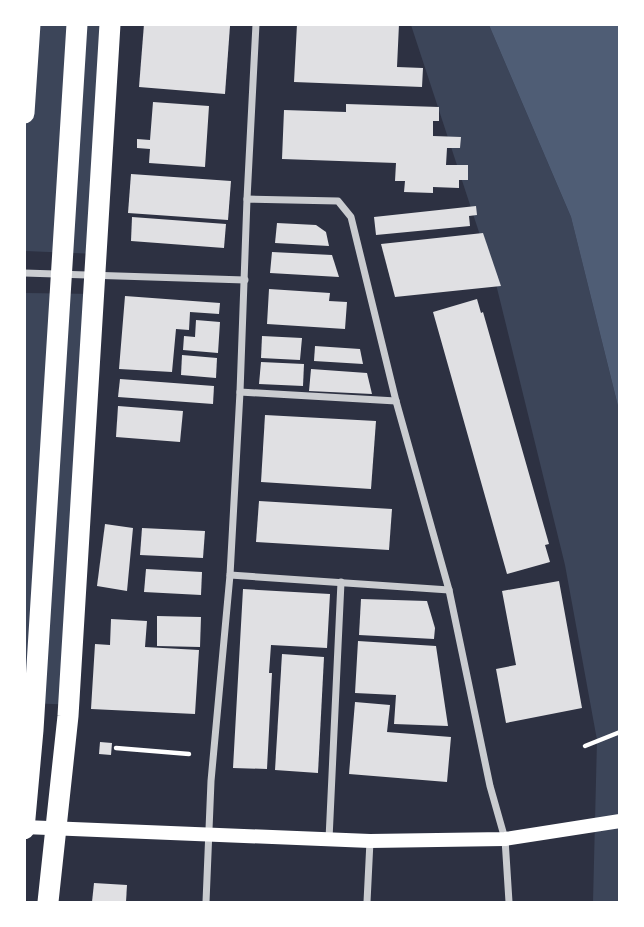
<svg xmlns="http://www.w3.org/2000/svg" width="644" height="927" viewBox="0 0 644 927" font-family="'Space Grotesk',sans-serif">
  <rect width="100%" height="100%" fill="#2d3142"/>
  <g fill="#3c4559">
    <path d="M25,25h84l-12,229 -72,-3z"/>
    <path d="M411,25h78l82,192 48,193v492h-26l4,-162 -32,-175 -69,-281z"/>
    <path d="M25,293l73,1 -19,411 -54,-2z"/>
  </g>
  <path fill="#4f5d75" d="M489,25h130v385l-48,-193z"/>
  <g fill="#e0e0e3">
    <path d="M144,24l86,2 -5,68 -86,-7z"/>
    <path d="M297,24h102l-2,43 26,1 -1,19 -128,-5z"/>
    <path d="M153,102l56,4 -4,61 -56,-4 1,-14 -13,-1v-9l13,1z"/>
    <path d="M346,104l93,3v14h-6v15l28,1 -1,11h-13l-1,17h22v15h-9v8l-26,-1v6l-29,-1 1,-11h-10l1,-18 -114,-4 2,-49 62,2z"/>
    <path d="M131,174l100,7 -3,39 -100,-7z"/>
    <path d="M476,206l1,9 -8,1 1,10 -94,9 -2,-18z"/>
    <path d="M132,217l94,7 -2,24 -93,-7z"/>
    <path d="M277,223l39,2 10,7 3,14 -54,-3z"/>
    <path d="M483,233l18,53 -106,11 -14,-53z"/>
    <path d="M272,252l60,3 7,22 -69,-4z"/>
    <path d="M269,289l61,4 -1,8 18,1 -2,27 -78,-5z"/>
    <path d="M125,296l95,7 -1,11 -29,-2 -1,18 -13,-1 -4,43 -53,-3z"/>
    <path d="M477,299l4,14 2,-1 66,232 -4,1 5,17 -43,12 -74,-262z"/>
    <path d="M196,320l24,2 -2,31 -35,-3 1,-14 11,1z"/>
    <path d="M262,336l40,2 -2,22 -39,-2z"/>
    <path d="M315,346l45,3 3,15 -49,-3z"/>
    <path d="M182,355l35,3 -1,20 -35,-3z"/>
    <path d="M261,362l43,2 -1,22 -44,-2z"/>
    <path d="M311,369l56,4 5,21 -63,-3z"/>
    <path d="M120,379l94,7 -1,18 -95,-7z"/>
    <path d="M118,406l65,5 -3,31 -64,-5z"/>
    <path d="M265,415l111,6 -5,68 -110,-7z"/>
    <path d="M259,501l133,8 -3,41 -133,-8z"/>
    <path d="M105,524l28,4 -6,63 -30,-5z"/>
    <path d="M142,528l63,3 -2,27 -63,-3z"/>
    <path d="M146,569l56,3 -1,23 -57,-3z"/>
    <path d="M559,581l23,127 -76,15 -10,-54 20,-4 -14,-74z"/>
    <path d="M243,589l87,5 -3,54 -56,-3 -2,28h3l-5,96 -34,-1z"/>
    <path d="M361,599l66,2 8,27 -1,11 -75,-4z"/>
    <path d="M157,616l44,1 -1,30 -43,-1z"/>
    <path d="M111,619l36,2 -2,26 54,3 -4,64 -104,-5 4,-65 15,1z"/>
    <path d="M358,641l78,5 12,80 -54,-2 2,-29 -41,-2z"/>
    <path d="M282,654l42,3 -6,116 -43,-3z"/>
    <path d="M355,702l35,3 -3,27 64,5 -4,45 -98,-8z"/>
    <path d="M100,742l12,1 -1,12 -12,-1z"/>
    <path d="M94,883l33,2 -1,17h-34z"/>
  </g>
  <g fill="none" stroke-linecap="round" stroke-linejoin="round">
    <g stroke="#fff" stroke-width="4.5">
      <path d="M585,746l35,-14"/>
      <path d="M116,748l73,6"/>
    </g>
    <g stroke="#caccd0" stroke-width="7">
      <path d="M247,199l9,-175"/>
      <path d="M24,273l221,7"/>
      <path d="M240,392l156,9"/>
      <path d="M230,575l219,15"/>
      <path d="M329,839l12,-257"/>
      <path d="M206,902l5,-121 19,-206 10,-183 7,-193 91,2 13,16 45,184 53,189 41,196 15,53 4,63"/>
      <path d="M367,902l3,-61"/>
    </g>
    <path stroke="#fff" stroke-width="14" d="M24,827l346,14 135,-2 115,-18"/>
    <g stroke="#fff" stroke-width="21">
      <path d="M24,113l6,-89"/>
      <path d="M24,829l9,-99 44,-706"/>
      <path d="M48,902l20,-186 42,-692"/>
    </g>
  </g>
  <rect width="644" height="927" fill="none" stroke="#ffffff" stroke-width="52"/>
</svg>
